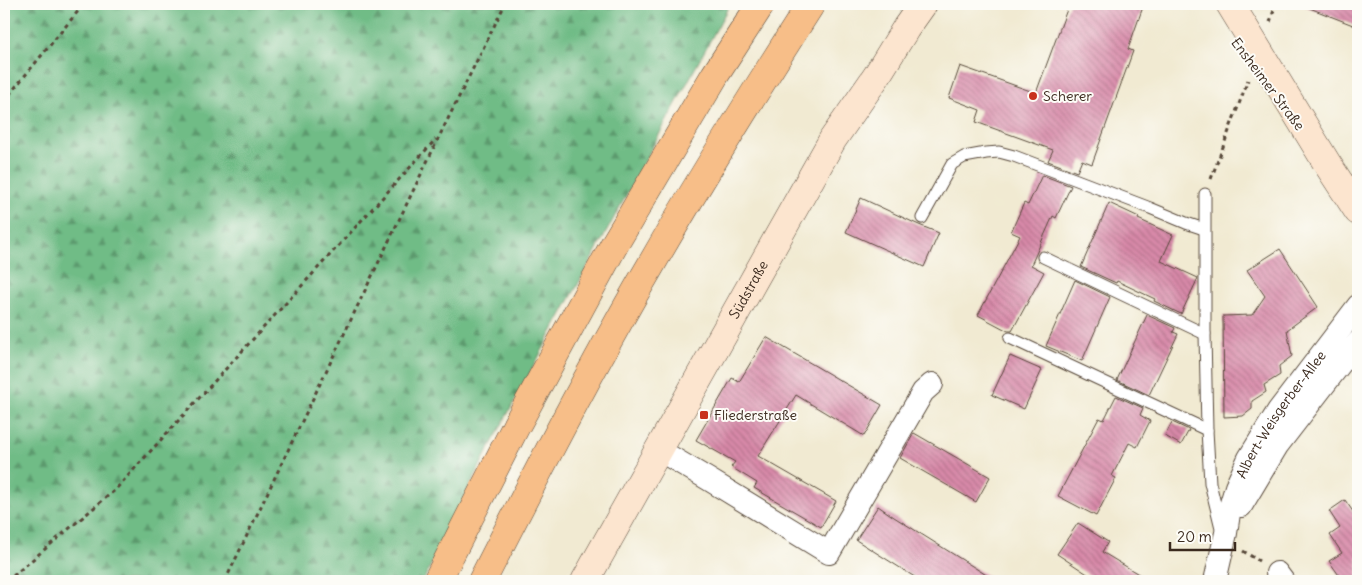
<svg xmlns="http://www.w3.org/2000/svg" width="1362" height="585" viewBox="0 0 1362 585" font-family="Delius,sans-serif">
  <defs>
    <pattern id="forest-firs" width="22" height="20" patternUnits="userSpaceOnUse" patternTransform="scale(1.25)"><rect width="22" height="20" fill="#6fbc86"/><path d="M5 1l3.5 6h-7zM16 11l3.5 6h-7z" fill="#5c996d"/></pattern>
    <pattern id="building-back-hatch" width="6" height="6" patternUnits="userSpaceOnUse" patternTransform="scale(1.25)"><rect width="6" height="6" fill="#d889a9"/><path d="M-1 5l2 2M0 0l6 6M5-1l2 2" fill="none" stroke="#b07089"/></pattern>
  </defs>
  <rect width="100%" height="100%" fill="#fdfcf7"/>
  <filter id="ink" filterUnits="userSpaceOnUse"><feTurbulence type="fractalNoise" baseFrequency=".02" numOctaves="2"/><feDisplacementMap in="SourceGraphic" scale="10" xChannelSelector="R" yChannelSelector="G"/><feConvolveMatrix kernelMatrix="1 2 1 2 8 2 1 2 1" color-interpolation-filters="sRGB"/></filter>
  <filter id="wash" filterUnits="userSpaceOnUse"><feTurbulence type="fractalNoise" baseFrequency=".0096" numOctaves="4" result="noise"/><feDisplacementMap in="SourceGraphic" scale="20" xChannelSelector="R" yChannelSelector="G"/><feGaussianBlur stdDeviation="1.12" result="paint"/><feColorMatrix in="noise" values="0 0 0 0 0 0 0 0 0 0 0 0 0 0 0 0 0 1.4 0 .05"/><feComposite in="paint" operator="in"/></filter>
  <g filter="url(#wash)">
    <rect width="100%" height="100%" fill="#f1ead2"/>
    <path fill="url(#forest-firs)" stroke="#557352" d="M4,4h726l-244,450 -63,127h-419z"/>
    <g id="blocks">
      <g fill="url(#building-back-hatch)">
        <path d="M1069,4h75l-16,45 5,2 -41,113 -10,-4 -5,12 -29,-11 5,-11 -77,-28 4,-12 -31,-12 11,-32 76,27z"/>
        <path d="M1303,4h55v23l-56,-22z"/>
        <path d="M1042,175l29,11 -15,32 -3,-2 -22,49 13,7 -32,59h-4l-30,-16 42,-79 -9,-4 13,-29 4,2z"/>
        <path d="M861,198l58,27 20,8 -15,34 -78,-35z"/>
        <path d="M1109,203l30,14 -1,2 35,16 -12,26 37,17 -17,36 -27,-13 1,-2 -38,-18 -1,2 -35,-16z"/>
        <path d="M1280,249l38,58 -31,23 5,26 -13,10 1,9 -16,10 2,7 -14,9v8l-9,7 -19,1 -1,-101 29,-1 13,-19 -18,-26z"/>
        <path d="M1075,280l35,17 -28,64 -36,-15z"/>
        <path d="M1147,315l28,13 -2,4 5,2 -29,61 -32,-15z"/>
        <path d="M766,337l116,68 -18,31 -68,-41 -38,61 78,45 -15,26 -67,-39 3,-5 -26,-16 4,-5 -39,-22 36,-62 7,4z"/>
        <path d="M1010,356l32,14 -18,39 -32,-14z"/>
        <path d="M1116,396l27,12 -3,7 10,6 -13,26 -8,-4 -17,33 4,2 -20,38 -38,-20 41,-78 5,2z"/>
        <path d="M1172,422l17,8 -8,15 -16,-9z"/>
        <path d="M914,433l76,44 -14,25 -76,-44z"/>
        <path d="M1345,500l11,16 2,-1v66h-15l-14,-20 13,-8 -12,-18 10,-7 -11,-17z"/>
        <path d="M878,506l16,11 102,64h-75l-65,-41z"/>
        <path d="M1078,523l30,19 -6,10 48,29h-52l-41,-27z"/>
      </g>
    </g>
  </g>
  <g filter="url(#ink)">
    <use href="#blocks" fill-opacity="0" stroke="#564739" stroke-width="1"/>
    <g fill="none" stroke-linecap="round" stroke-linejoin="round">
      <defs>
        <g id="lane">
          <path d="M1205,194v140l2,96 3,53 11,45"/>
          <path d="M922,218l30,-54 12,-7 22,-4 13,-1 15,4 136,52 36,15 18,6"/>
          <path d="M1043,257l162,77"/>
          <path d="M1010,338l197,92"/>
        </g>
        <g id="street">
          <path d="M659,450l49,29 121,74 94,-161 9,-8"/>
          <path d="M1241,506l36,-60 74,-96 7,-8"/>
          <path d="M1277,573l6,8"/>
          <path id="s1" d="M1215,581l11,-48 4,-26 6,-20 13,-29 29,-47 80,-105"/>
        </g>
        <g id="secondary">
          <path d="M1230,4l98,161 30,46"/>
          <path id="s2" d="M585,581l248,-442 43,-62 30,-49 17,-24"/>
        </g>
        <g id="highway">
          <path d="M437,581l79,-155 98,-181 101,-170 46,-71"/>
          <path d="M482,581c54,-106 109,-213 169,-316 51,-89 105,-175 160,-261"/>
        </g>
      </defs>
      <use href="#lane" stroke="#564739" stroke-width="13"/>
      <use href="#street" stroke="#564739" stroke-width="24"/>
      <use href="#secondary" stroke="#564739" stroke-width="29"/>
      <use href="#highway" stroke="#564739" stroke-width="29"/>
      <g stroke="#564739" stroke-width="3" stroke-dasharray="4 4" stroke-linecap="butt">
        <path d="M1270,22l6,-18"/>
        <path d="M4,101l80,-97"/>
        <path d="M1211,179l37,-99"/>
        <path d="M1243,551l16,10"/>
        <path d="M7,581l108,-91 321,-351"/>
        <path d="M225,581l214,-444 66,-133"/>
      </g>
      <use href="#lane" stroke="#fff" stroke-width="11"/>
      <use href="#street" stroke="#fff" stroke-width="22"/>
      <use href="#secondary" stroke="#fce5cf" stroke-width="28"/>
      <use href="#highway" stroke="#f7be88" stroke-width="28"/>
    </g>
  </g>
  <g fill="#c8321e" stroke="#fdfcf7" stroke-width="2">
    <circle cx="1033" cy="96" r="5"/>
    <rect x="699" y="410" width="10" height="10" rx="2.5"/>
  </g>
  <g text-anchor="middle" stroke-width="4" stroke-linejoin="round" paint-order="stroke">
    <g font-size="14" fill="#3b2a1e" stroke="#fdfcf7">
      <text transform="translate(1268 84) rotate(53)" y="5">Ensheimer Straße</text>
      <text dy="5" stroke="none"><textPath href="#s2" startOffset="334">Südstraße</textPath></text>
      <text dy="5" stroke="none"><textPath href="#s1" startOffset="182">Albert-Weisgerber-Allee</textPath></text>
    </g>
    <g font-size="14" fill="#3b2a1e" stroke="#fdfcf7" text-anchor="start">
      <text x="1043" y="101">Scherer</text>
      <text x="714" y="420">Fliederstraße</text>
    </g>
  </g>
  <rect width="1362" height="585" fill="none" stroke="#fdfcf7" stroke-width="20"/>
  <path d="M1170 542v8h65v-8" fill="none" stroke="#3b2a1e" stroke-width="2.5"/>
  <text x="1177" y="542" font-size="15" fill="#3b2a1e" stroke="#fdfcf7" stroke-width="4" paint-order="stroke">20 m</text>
</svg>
